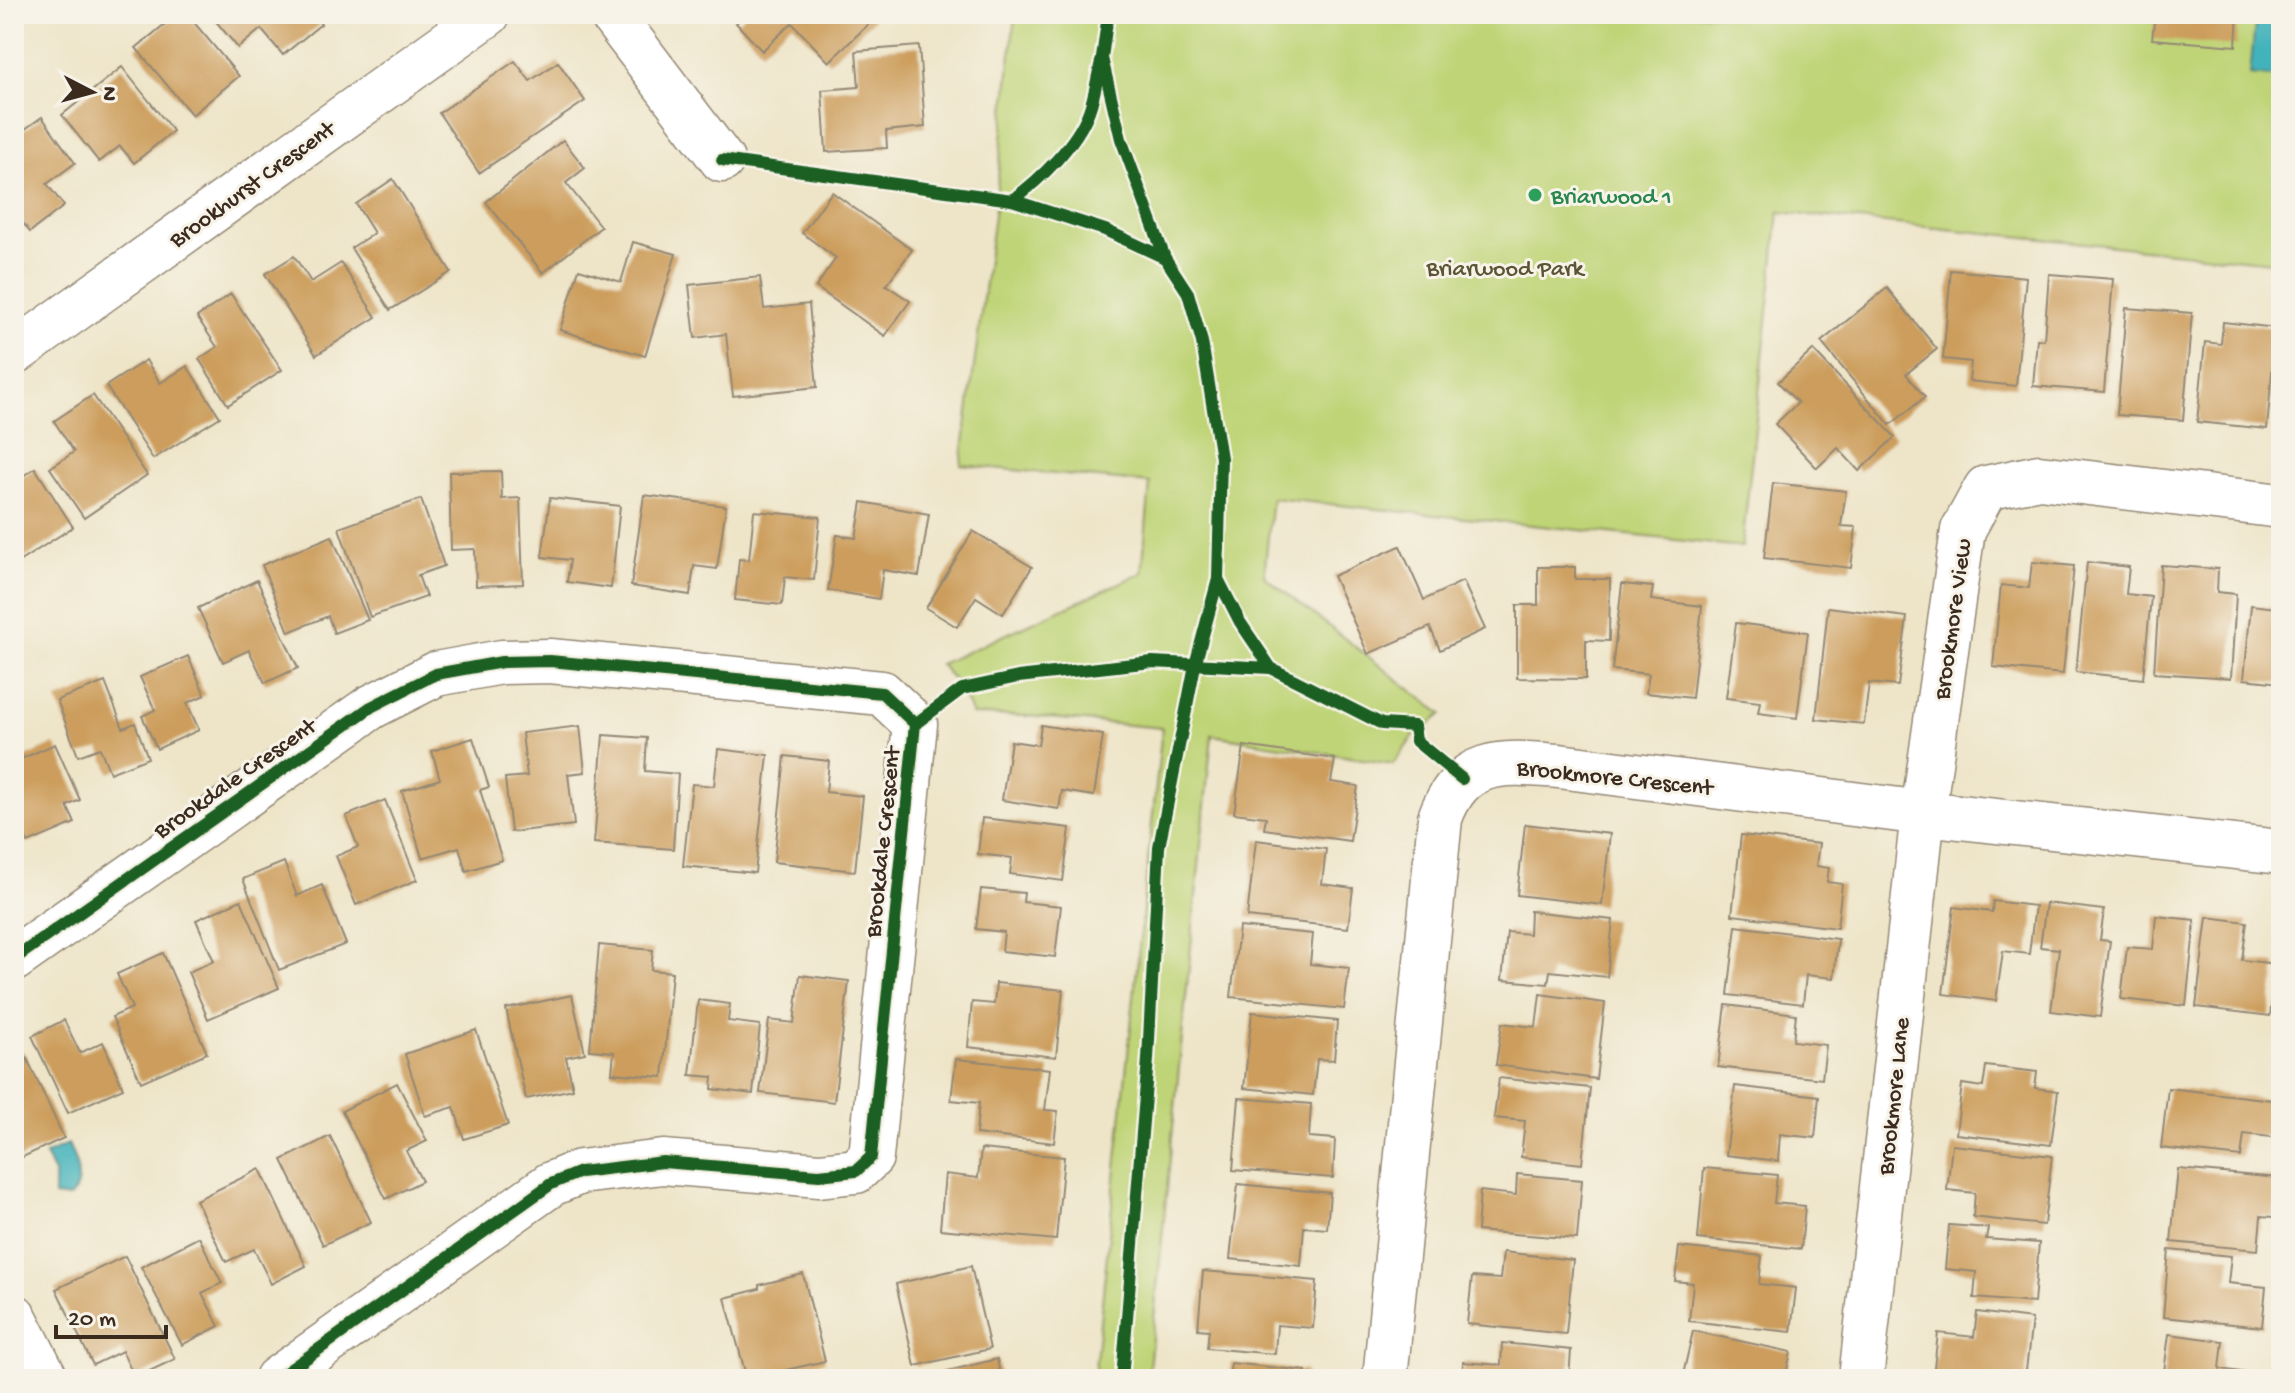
<svg xmlns="http://www.w3.org/2000/svg" width="2295" height="1393" viewBox="0 0 2295 1393" font-family="'Gochi Hand',sans-serif">
  <rect width="100%" height="100%" fill="#f7f3e8"/>
  <filter id="ink" filterUnits="userSpaceOnUse"><feTurbulence type="fractalNoise" baseFrequency=".0125" numOctaves="2"/><feDisplacementMap in="SourceGraphic" scale="16" xChannelSelector="R" yChannelSelector="G"/><feConvolveMatrix kernelMatrix="1 2 1 2 8 2 1 2 1" color-interpolation-filters="sRGB"/></filter>
  <filter id="wash" filterUnits="userSpaceOnUse"><feTurbulence type="fractalNoise" baseFrequency=".006" numOctaves="4" result="noise"/><feDisplacementMap in="SourceGraphic" scale="32" xChannelSelector="R" yChannelSelector="G"/><feGaussianBlur stdDeviation="1.8" result="paint"/><feColorMatrix in="noise" values="0 0 0 0 0 0 0 0 0 0 0 0 0 0 0 0 0 1.4 0 .05"/><feComposite in="paint" operator="in"/></filter>
  <g filter="url(#wash)">
    <rect width="100%" height="100%" fill="#eee5c9"/>
    <path fill="#bfd477" stroke="#7d7f4a" stroke-width="2" d="M1015,14h1266v249l-502,-51 -37,335 -470,-49 -8,78 178,138 -28,22 -21,28 -181,-29 -64,644h-54l68,-651 -135,-12 -55,-1 -11,-26 -21,-25 202,-91 8,-90 -189,-18 34,-258z"/>
    <g fill="#43b3bb" stroke="#3f6e6c" stroke-width="2">
      <path d="M2256,14h25v64l-31,-3z"/>
      <path d="M68,1144c8,17 17,40 1,54l-15,-2v-23l-9,-18z"/>
    </g>
    <g id="blocks">
      <g fill="#cc9d5b">
        <path d="M177,14h10l52,62 -47,39 -56,-67z"/>
        <path d="M210,14h103l8,10 -38,31 -22,-26 -23,19z"/>
        <path d="M746,14h123l5,5 -45,43 -37,-39 -30,28 -26,-28z"/>
        <path d="M2155,14h83l-2,32 -84,-7z"/>
        <path d="M919,46l6,81 -39,4 1,17 -61,4 -4,-62 37,-3 -3,-36z"/>
        <path d="M515,61l15,20 28,-19 27,39 -106,72 -40,-60z"/>
        <path d="M122,67l51,64 -39,32 -14,-17 -21,16 -37,-47z"/>
        <path d="M42,117l33,46 -28,21 17,22 -34,26 -16,-21v-74z"/>
        <path d="M563,140l22,28 -19,15 35,44 -58,46 -57,-71z"/>
        <path d="M393,179l58,93 -61,38 -39,-62 23,-15 -18,-29z"/>
        <path d="M832,192l80,58 -26,35 24,16 -25,35 -69,-49 20,-29 -34,-25z"/>
        <path d="M633,242l43,12 -31,102 -85,-26 19,-61 42,13z"/>
        <path d="M294,256l17,26 30,-19 35,54 -60,38 -51,-81z"/>
        <path d="M1951,270l75,7 -10,109 -47,-5 2,-19 -28,-3z"/>
        <path d="M2049,274l64,5 -9,113 -71,-6 4,-47 7,1z"/>
        <path d="M760,277l4,32 45,-5 8,83 -84,9 -7,-62 -31,4 -6,-53z"/>
        <path d="M1887,288l50,61 -31,25 19,23 -35,28 -69,-83z"/>
        <path d="M231,294l51,76 -54,35 -29,-46 18,-12 -20,-30z"/>
        <path d="M2126,308l66,5 -9,107 -66,-5z"/>
        <path d="M2223,322l53,6 -9,101 -70,-7 8,-80 16,2z"/>
        <path d="M1813,350l82,87 -36,34 -21,-23 -21,20 -42,-44 23,-21 -20,-21z"/>
        <path d="M146,360l14,23 27,-17 33,51 -67,42 -47,-73z"/>
        <path d="M93,395l54,80 -63,43 -34,-50 24,-16 -20,-31z"/>
        <path d="M35,468l38,59 -59,38v-83z"/>
        <path d="M501,471l1,28 18,-1 3,86 -47,2 -1,-37 -24,1 -2,-78z"/>
        <path d="M1773,483l73,8 -5,35 15,1 -5,41 -87,-10z"/>
        <path d="M644,495l82,11 -9,63 -23,-3 -4,29 -59,-9z"/>
        <path d="M550,498l70,8 -9,82 -44,-6 3,-22 -28,-3z"/>
        <path d="M421,499l23,67 -26,9 8,22 -56,20 -31,-89z"/>
        <path d="M862,502l67,12 -10,62 -36,-6 -4,29 -51,-9 9,-55 19,3z"/>
        <path d="M754,511l66,6 -6,63 -29,-3 -3,28 -47,-5 4,-41 10,1z"/>
        <path d="M973,531l59,36 -29,47 -27,-17 -19,30 -31,-19z"/>
        <path d="M332,536l36,84 -34,13 -6,-17 -39,16 -27,-67z"/>
        <path d="M1400,546l24,54 39,-19 22,48 -45,21 -10,-23 -62,27 -35,-78z"/>
        <path d="M2032,562l42,4 -11,108 -70,-7 8,-82 28,3z"/>
        <path d="M2087,562l42,5 -3,27 25,3 -8,82 -67,-7z"/>
        <path d="M2161,565l57,4 -1,23 19,2 -5,84 -77,-5z"/>
        <path d="M1538,567h37v12h35l-1,62 -23,-1v39l-69,-1v-73h21z"/>
        <path d="M257,580l41,88 -33,15 -16,-33 -26,12 -25,-54z"/>
        <path d="M1622,584l31,3 -2,13 51,6 -10,92 -46,-5 3,-19 -37,-4z"/>
        <path d="M2279,587h2v96l-37,-4 7,-74 26,3z"/>
        <path d="M1828,607l79,10 -9,69 -29,-3 -5,41 -48,-5z"/>
        <path d="M1736,623l72,9 -11,86 -39,-5 2,-11 -34,-4z"/>
        <path d="M188,656l17,39 -18,8 12,27 -42,19 -15,-33 13,-6 -15,-33z"/>
        <path d="M105,682l18,46 12,-5 13,35 -38,15 -10,-25 -22,8 -21,-56z"/>
        <path d="M1041,725l62,10 -9,61 -32,-5 -3,18 -57,-9 9,-59 27,4z"/>
        <path d="M580,726l5,46 -17,2 6,51 -63,7 -6,-54 22,-2 -5,-43z"/>
        <path d="M603,735l44,3 -2,33 33,3 -5,75 -79,-6z"/>
        <path d="M473,738l16,49 -9,3 22,70 -36,11 -7,-24 -37,11 -20,-67 38,-12 -8,-28z"/>
        <path d="M55,744l25,56 -13,6 8,17 -47,20 -14,-33v-48z"/>
        <path d="M1244,746l91,13 -4,23 27,4 -8,55 -86,-12 2,-12 -32,-4z"/>
        <path d="M718,749l50,6 -13,118 -72,-7 9,-82 22,2z"/>
        <path d="M785,756l44,5 -3,31 37,4 -8,75 -81,-9z"/>
        <path d="M385,800l32,80 -61,25 -20,-49 22,-9 -12,-31z"/>
        <path d="M982,818l88,10 -7,53 -53,-7 2,-16 -34,-4z"/>
        <path d="M1525,824l85,10 -8,71 -85,-10z"/>
        <path d="M1741,835l78,9 -3,22 13,2 -2,14 15,2 -5,44 -105,-13z"/>
        <path d="M1256,840l70,9 -4,35 31,4 -5,40 -101,-11z"/>
        <path d="M284,862l13,34 25,-11 24,59 -67,26 -36,-91z"/>
        <path d="M981,889l43,4 -1,9 38,4 -6,51 -53,-6 2,-19 -28,-3z"/>
        <path d="M241,900l38,88 -71,31 -20,-47 26,-11 -18,-41z"/>
        <path d="M1993,901l42,5 -6,48 -26,-3 -7,50 -53,-7 11,-87 38,5z"/>
        <path d="M2046,903l58,7 -4,30 10,1 -10,76 -49,-6 8,-62 -19,-2z"/>
        <path d="M1530,911l83,9 -6,57 -57,-6 -2,13 -46,-4 5,-48 22,2z"/>
        <path d="M2156,916l39,4 -9,86 -65,-7 6,-52 26,2z"/>
        <path d="M2207,917l40,5 -5,38 34,4 -6,52 -74,-9z"/>
        <path d="M1736,926l102,13 -4,39 -28,-3 -3,29 -75,-9z"/>
        <path d="M1239,927l74,7 -3,30 39,4 -5,41 -113,-12z"/>
        <path d="M599,945l54,5 -2,20 21,2 -9,105 -51,-4 2,-21 -24,-2z"/>
        <path d="M163,953l44,100 -66,29 -29,-65 20,-9 -15,-34z"/>
        <path d="M800,975l49,6 -15,121 -74,-9 9,-73 25,3z"/>
        <path d="M996,983l67,7 -7,67 -88,-10 4,-45 22,2z"/>
        <path d="M1540,994l65,9 -9,76 -100,-14 6,-42 34,4z"/>
        <path d="M572,995l13,58 -19,4 7,32 -47,10 -20,-90z"/>
        <path d="M698,1000l32,4 -2,17 32,4 -7,69 -41,-5 1,-12 -23,-2z"/>
        <path d="M1726,1005l70,9 -3,27 33,4 -4,34 -104,-12z"/>
        <path d="M1252,1012l85,9 -3,39 -17,-1 -4,36 -69,-7z"/>
        <path d="M64,1020l16,33 23,-11 20,46 -55,25 -36,-77z"/>
        <path d="M476,1030l32,95 -44,14 -10,-32 -29,9 -20,-62z"/>
        <path d="M24,1052l40,86 -50,23v-104z"/>
        <path d="M956,1059l94,10 -5,41 13,1 -4,32 -78,-9 3,-31 -28,-3z"/>
        <path d="M1986,1066l51,6 -2,16 23,3 -7,54 -95,-11 6,-50 21,3z"/>
        <path d="M1499,1078l91,10 -8,76 -61,-7 4,-36 -31,-3z"/>
        <path d="M397,1083l30,58 -21,10 16,30 -36,18 -44,-88z"/>
        <path d="M1735,1086l84,10 -4,42 -35,-4 -2,27 -52,-6z"/>
        <path d="M2168,1088l113,13v37l-37,-4 -3,23 -80,-9z"/>
        <path d="M1239,1098l72,6 -2,33 26,2 -2,39 -100,-8z"/>
        <path d="M330,1136l41,86 -48,23 -41,-85z"/>
        <path d="M1952,1145l100,11 -8,69 -71,-8 2,-24 -28,-3z"/>
        <path d="M981,1149l83,8 -8,83 -116,-11 5,-55 33,4z"/>
        <path d="M1704,1168l73,7 -3,28 31,3 -4,43 -103,-10z"/>
        <path d="M260,1169l46,97 -35,18 -17,-35 -28,13 -30,-62z"/>
        <path d="M2178,1169l100,9 -4,39 -13,-1 -3,34 -87,-8z"/>
        <path d="M1517,1174l65,6 -5,59 -100,-8 3,-40 36,4z"/>
        <path d="M1238,1184l92,9 -3,36 -23,-2 -3,39 -71,-7z"/>
        <path d="M1949,1225l39,3 -2,11 53,4 -5,60 -60,-5 2,-26 -31,-3z"/>
        <path d="M199,1237l23,46 -20,10 17,33 -37,19 -41,-78z"/>
        <path d="M1679,1247l83,9 -3,28 37,4 -5,44 -102,-11 4,-38 -18,-2z"/>
        <path d="M2169,1250l62,6 -3,27 38,4 -4,40 -99,-10z"/>
        <path d="M1503,1252l70,8 -7,74 -99,-10 5,-47 28,2z"/>
        <path d="M125,1256l50,103 -40,19 -13,-27 -29,14 -37,-76z"/>
        <path d="M971,1266l19,83 -75,17 -19,-82z"/>
        <path d="M1203,1271l114,10 -4,47 -36,-3 -2,29 -68,-6 2,-18 -11,-1z"/>
        <path d="M803,1274l22,87 -78,18 -22,-81 34,-9v-4z"/>
        <path d="M1977,1312l55,7 -7,60 -92,-2 5,-44 36,4z"/>
        <path d="M1693,1331l98,21 -6,27h-103z"/>
        <path d="M2169,1334l54,7 -3,28 35,5 -1,5h-91z"/>
        <path d="M1502,1343l69,7 -2,29h-107l1,-17 38,3z"/>
        <path d="M997,1359l4,20h-82v-1z"/>
        <path d="M1231,1363l75,8 -1,8h-76z"/>
        <path d="M827,1372l2,7h-25v-1z"/>
      </g>
    </g>
  </g>
  <g filter="url(#ink)">
    <use href="#blocks" fill-opacity="0" stroke="#948874" stroke-width="2"/>
    <g fill="none" stroke-linecap="round" stroke-linejoin="round">
      <defs>
        <g id="minor">
          <path d="M611,14l111,146"/>
          <path d="M14,353l474,-339"/>
          <path d="M14,959l357,-252 65,-33 66,-12 48,-1 332,32 33,31 -44,433 -15,14 -37,4 -156,-13 -83,10 -29,12 -274,195"/>
          <path d="M14,1316l32,63"/>
          <path d="M1385,1379l55,-561c22,-61 62,-56 119,-52l364,47 358,39"/>
          <path d="M1861,1379l62,-566 40,-283 23,-42 53,-11 242,29"/>
        </g>
      </defs>
      <use href="#minor" stroke="#948874" stroke-width="47"/>
      <use href="#minor" stroke="#fff" stroke-width="44"/>
      <defs>
        <g id="cycleway">
          <path d="M1108,14l-6,44 19,81 44,119 23,35 14,49 19,116 -3,121"/>
          <path d="M722,160l290,40 93,30 60,28"/>
          <path d="M1012,200c28,-20 65,-56 77,-89 6,-16 8,-34 12,-49"/>
          <path d="M915,724l47,-35 56,-12 134,-15 119,6"/>
          <path d="M14,959l357,-252 65,-33 66,-12 48,-1 332,32 33,31 -44,433 -15,14 -37,4 -156,-13 -83,10 -29,12 -274,195"/>
          <path d="M1122,1379l26,-320 11,-212 36,-182 23,-86 22,43 31,46 111,56 32,2 2,15 46,38"/>
        </g>
      </defs>
      <use href="#cycleway" stroke="#f7f3e8" stroke-width="17"/>
      <use href="#cycleway" stroke="#1b5e20" stroke-width="12"/>
    </g>
  </g>
  <circle fill="#2e9e5b" stroke="#f7f3e8" stroke-width="3" cx="1535" cy="195" r="8"/>
  <g text-anchor="middle" stroke-width="6" stroke-linejoin="round" paint-order="stroke">
    <g font-size="24" fill="#3b2a1e" stroke="#f7f3e8">
      <text transform="translate(251 183) rotate(-36)" y="8">Brookhurst Crescent</text>
      <text transform="translate(1951 619) rotate(-82)" y="8">Brookmore View</text>
      <text transform="translate(1615 776) rotate(6)" y="8">Brookmore Crescent</text>
      <text transform="translate(234 777) rotate(-35)" y="8">Brookdale Crescent</text>
      <text transform="translate(881 842) rotate(-84)" y="8">Brookdale Crescent</text>
      <text transform="translate(1892 1096) rotate(-84)" y="8">Brookmore Lane</text>
    </g>
    <g font-size="24" fill="#27864d" stroke="#f7f3e8" text-anchor="start">
      <text x="1551" y="203">Briarwood 1</text>
    </g>
    <g font-size="24" fill="#5c5434" stroke="#f7f3e8">
      <text x="1505" y="275">Briarwood Park</text>
    </g>
  </g>
  <rect width="2295" height="1393" fill="none" stroke="#f7f3e8" stroke-width="48"/>
  <g transform="translate(92 92) rotate(96)" stroke="#f7f3e8" stroke-width="6" paint-order="stroke">
  <path d="M0-6L14 30L0 20L-14 30Z" fill="#3b2a1e"/>
  <text y="-12" font-size="22" font-weight="bold" text-anchor="middle" fill="#3b2a1e">N</text>
  </g>
  <path d="M56 1325v12h110v-12" fill="none" stroke="#3b2a1e" stroke-width="4"/>
  <text x="68" y="1325" font-size="24" fill="#3b2a1e" stroke="#f7f3e8" stroke-width="6" paint-order="stroke">20 m</text>
</svg>
